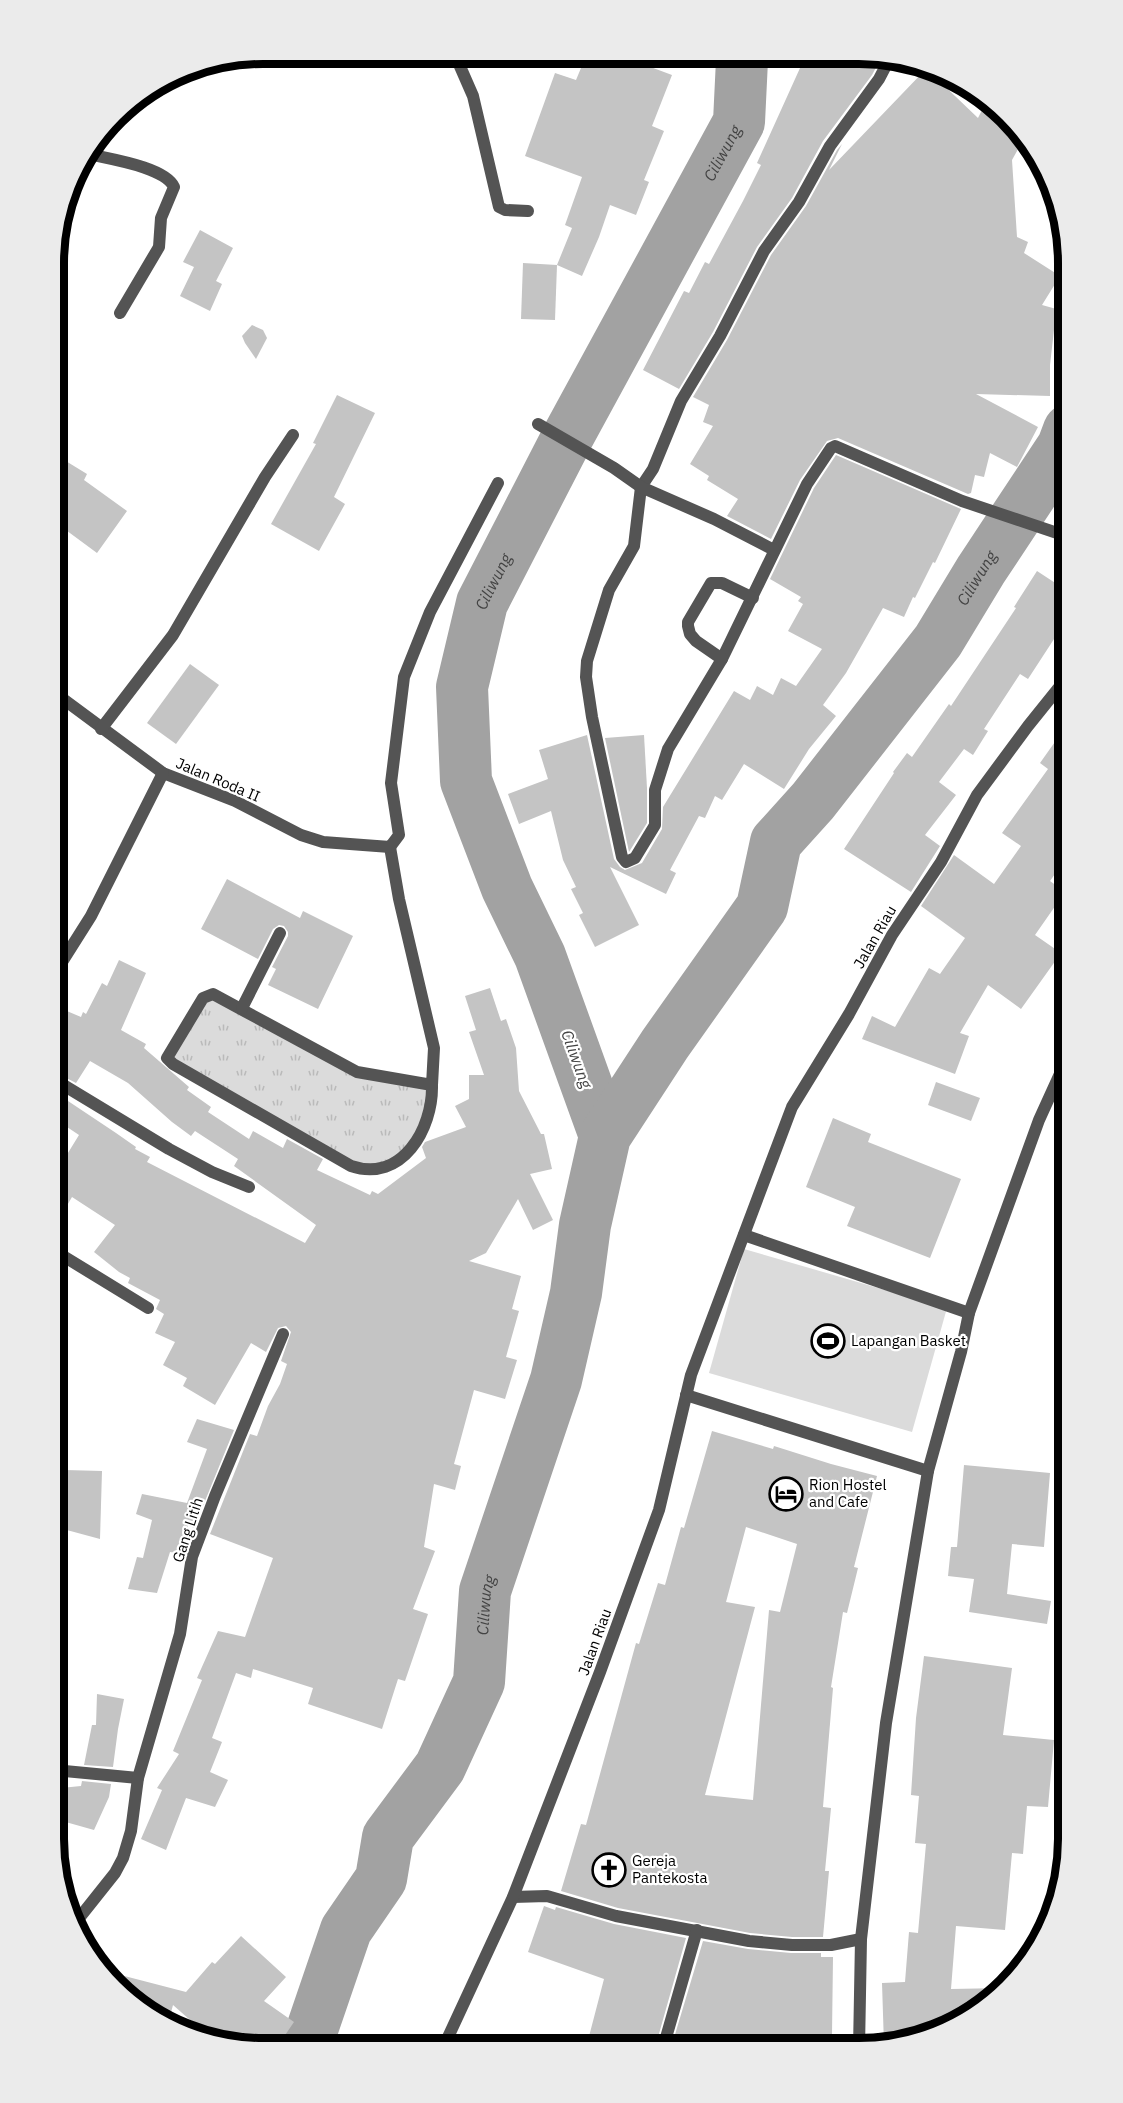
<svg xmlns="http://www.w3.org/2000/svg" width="1123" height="2103" viewBox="0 0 1123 2103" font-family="'IBM Plex Sans',sans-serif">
  <defs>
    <pattern id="grass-tufts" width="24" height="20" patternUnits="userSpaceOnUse" patternTransform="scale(1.5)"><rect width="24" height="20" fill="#dbdbdb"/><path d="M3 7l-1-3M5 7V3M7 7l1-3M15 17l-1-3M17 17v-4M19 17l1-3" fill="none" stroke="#bababa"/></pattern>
  </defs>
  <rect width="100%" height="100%" fill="#fff"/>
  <path fill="url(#grass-tufts)" d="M207,995l150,77 75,13v15l-31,60 -38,10 -196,-112z"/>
  <path fill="#dbdbdb" d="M744,1249l203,59 -35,124 -203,-59z"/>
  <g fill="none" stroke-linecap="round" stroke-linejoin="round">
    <g stroke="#a2a2a2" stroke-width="52">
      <path id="s1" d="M605,1136l-65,-180 -33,-68 -41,-107 -4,-94 20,-84 85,-165 172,-316 3,-62 2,-3"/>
      <path id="s2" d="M306,2047l40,-117 35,-51 7,-42 52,-70 39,-85 6,-91 71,-211 20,-87 9,-68 20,-89 60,-92 97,-137 14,-65 37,-41 125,-160 43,-71 82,-124 6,-16"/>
    </g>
  </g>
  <g fill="#c4c4c4" fill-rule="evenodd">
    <path d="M586,56h35l51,19 -20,51 12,5 -20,49 5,2 -13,33 -26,-10 -11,32 -17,39 -25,-11 15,-37 -7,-3 17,-48 -57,-21 30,-83 21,7z"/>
    <path d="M805,57l76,1 -9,17 -49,66 -31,57 -35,49 -44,85 -34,57 -36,-19 41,-79 5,2 16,-31 4,2 34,-63 18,-36 -4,-2z"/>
    <path d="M925,70l7,4 46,44 4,-8 16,9h8l16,23 -10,18 5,77 11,5 -4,11 36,23 -18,29 18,5 -6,20 -4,35v31l-74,-2 62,33 -21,40 -27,-14 -6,24 -9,-2 -4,18 -3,1 -130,-56 -11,3 -27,39 -29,59 -44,-23 11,-17 -31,-19 2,-4 -19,-12 23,-38 -10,-4 6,-17 -16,-8 34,-57 44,-85 35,-49 31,-56 5,-6 -13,26z"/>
    <path d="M200,230l33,18 -17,33 6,3 -12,27 -30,-15 14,-29 -11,-5z"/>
    <path d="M523,263l34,2 -2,55 -34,-1z"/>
    <path d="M252,325l11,5 4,8 -11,21 -11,-16 -3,-7z"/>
    <path d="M337,395l38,18 -41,84 11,7 -26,47 -48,-27 45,-80 -3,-1z"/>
    <path d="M56,455l31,19 -3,6 43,31 -30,42 -42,-31z"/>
    <path d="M836,455l125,54 -26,54 -2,-1 -18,36 -2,-1 -9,20 -21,-9 -37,65 -23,32 13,11 -27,33 -25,40 -40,-25 -22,36 -7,-4 -10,22 -6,-2 -29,54 6,3 -10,21 -56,-27 29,58 -44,22 -16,-32 4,-2 -12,-24 5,-2 -13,-27 -12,-49 -32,13 -11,-30 40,-15 -9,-29 48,-15 27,124 6,8 5,3 17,-7 20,-34 1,-22 71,-116 16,9 7,-14 16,9 8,-17 15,8 26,-37 -34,-18 15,-27 -5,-3 3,-4 -31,-18 44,-91z"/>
    <path d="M1037,571l32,21v24l-41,63 -8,-5 -36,55 4,2 -15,24 -9,-6 -25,33 17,13 -31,40 15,11 -29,46 -67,-43 50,-76 -1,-1 14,-19 5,4 37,-53 2,2 65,-98 -2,-1z"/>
    <path d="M190,664l29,21 -43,59 -29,-21z"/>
    <path d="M1069,722v132l-19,27 15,11 -30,43 26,18 -40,56 -33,-24 -28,48 9,3 -14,38 -93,-35 10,-23 23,11 34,-59 11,6 25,-36 -44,-32 33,-51 40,29 27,-38 -19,-13 46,-64 -8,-6z"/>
    <path d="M644,735l3,53v35l-18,29 -24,-114z"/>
    <path d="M227,879l73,39 3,-7 50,25 -35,73 -50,-24 8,-16 -4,-2 16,-31v-4l-4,-6 -5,-1 -6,4 -15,30 -57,-30z"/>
    <path d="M119,960l27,13 -25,57 25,14 -2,4 45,39 -2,3 24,17 -3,5 41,27 4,-8 30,17 4,-9 36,20 -6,11 53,25 2,-4 6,3 48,-36 -4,-11 3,-5 41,-15 -11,-21 14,-7v-24h15l-15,-43 7,-2 -11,-34 25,-8 11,33 5,-2 10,29 3,43 22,43h3l8,35 -22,5 23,46 -20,10 -15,-31 -32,54 -17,8 52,15 -9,33 7,2 -13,46 11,3 -12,39 -31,-9 -20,74 7,2 -6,24 -21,-6 -10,63 11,4 -22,58 15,5 -23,67 -7,-2 -16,50 -74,-25 5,-16 -60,-19 -2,9 -15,-5 -24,65 10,4 -12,30 18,8 -13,27 -29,-9 -20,52 -25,-11 21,-49 -5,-2 22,-34 -6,-3 29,-71 -5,-2 21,-47 27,6 28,-79 -63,-24 40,-100 7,2 11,-30 12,-22 7,-20 -6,-3 10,-29 -5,-6 -8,2 -12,24 -15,-9 -36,62 -32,-19 4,-8 -24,-13 12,-23 -20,-9 9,-19 -8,-5 4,-9 -32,-17 2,-5 -11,-6 -25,-20 21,-27 -43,-28 -17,29v-52l24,-39 -24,-16v-29l12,7 -2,2 51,34 20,14 -1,2 15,8 -3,5 158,81 11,-18 -82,-59 4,-7 -43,-28 -4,5 -19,-14 -44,-39 -38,-22 -14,22 -21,-11v-66l26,11 2,-5 3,2 16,-31 5,3z"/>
    <path d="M936,1082l44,16 -9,23 -43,-16z"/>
    <path d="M833,1118l38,16 -3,8 93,37 -31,79 -83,-32 8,-19 -49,-20z"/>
    <path d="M197,1419l37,11 -40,98 -6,-3 -6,29 -12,-2 -13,41 -29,-4 9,-32 6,1 9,-38 -16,-6 6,-20 45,9 20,-54 -20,-7z"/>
    <path d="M712,1431l61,18 1,-3 57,18 46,12 -23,91 4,1 -11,45 -4,-1 -12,75 2,1 -10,119 8,1 -6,63h4l-6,66h-31l-42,-4 -132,-25 -57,-17 20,-67 5,1 50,-182 3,1 19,-61 7,2 16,-58 3,1zM746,1527l51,17 -17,68 -11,-2 -16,190 -48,-5 50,-188 -29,-5z"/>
    <path d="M964,1465l86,8 -6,74 -32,-3 -5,50 44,7 -4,23 -78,-12 5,-33 -26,-3 3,-29h6z"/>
    <path d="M65,1470l37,1 -2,68 -37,-10z"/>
    <path d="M924,1656l88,12 -9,67 51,5 -6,67 -21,-1 -4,48 -11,-1 -7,77 -49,-4 -5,63 52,-1 -27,26 -49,24 -43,7 -2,-62 23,-1 4,-50 9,1 8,-89 -11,-1 4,-47 -8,-1 5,-77z"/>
    <path d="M97,1694l27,5 -6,30 -5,38 -29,-2 8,-40h4z"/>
    <path d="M82,1781l29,3 -2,13 -15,33 -39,-11 6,-31 20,-2z"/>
    <path d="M544,1906l11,4 1,-3 58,17 72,14 -31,110h-69l18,-69 -76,-27z"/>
    <path d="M241,1936l45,41 -22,24 30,21 -17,25h-41l-22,-6 -41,-36 -5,19 -42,-27 -17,-25 77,20 26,-30 3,2z"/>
    <path d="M703,1941l45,8 43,4h30v4h12l-1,78 -7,-1 1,15 -155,-1z"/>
  </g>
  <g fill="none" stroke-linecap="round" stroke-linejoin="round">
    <g stroke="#545454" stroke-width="12">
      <path d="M390,847l9,52 35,149 -2,37 -75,-13 -144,-78 -10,4 -36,60 6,6 178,102c51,17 82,-37 81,-81"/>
      <path d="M242,1008l38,-75"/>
    </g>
    <g stroke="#545454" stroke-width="12">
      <path d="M369,55c14,5 24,10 38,4l1,-4"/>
      <path d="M460,55l-1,9 14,32 26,111 6,3 23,1"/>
      <path d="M890,58l-11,21 -49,67 -31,56 -35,49 -44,85 -39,65 -28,68 -12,18 -7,59 -25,44 -22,71 -1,16 6,40 30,140 4,5 9,-4 20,-33v-35l13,-41 54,-90 85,-175 24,-36 4,-2 127,55 107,36"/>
      <path d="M971,93l31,19"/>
      <path d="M88,154c21,5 77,13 86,33l-13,31 -2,29 -39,66"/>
      <path d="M538,424l76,44 27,19 73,32 60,31"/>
      <path d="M722,659l-26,-18 -6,-7 -2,-8v-4l23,-39h11l31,15"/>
      <path d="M55,693l108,80 72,28 66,34 22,7 67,5 9,-12 -8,-52 13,-106 26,-65 68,-129"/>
      <path d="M101,729l72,-94 92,-158 28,-42"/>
      <path d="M55,973l36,-57 72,-143"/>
      <path d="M55,1080l114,69 43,23 37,15"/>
      <path d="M744,1235l225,78"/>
      <path d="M55,1251l93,57"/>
      <path d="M686,1395l242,76"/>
      <path d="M54,1770l84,8"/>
      <path d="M513,1897l34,-1 69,20 133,25 43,4h39l30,-6"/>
      <path d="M76,1922l39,-49 8,-15 8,-27 7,-53 42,-144 12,-77 23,-61 68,-162"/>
      <path d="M443,2048l70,-151 87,-225 59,-162 32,-135 101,-268 57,-93 43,-79 49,-73 36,-67 51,-69 41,-51"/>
      <path d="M663,2048l34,-118"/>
      <path d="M859,2049l2,-110 25,-216 42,-252 33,-119 8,-39 70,-193 30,-66"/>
    </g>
  </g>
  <defs>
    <symbol id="stadium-ring" viewBox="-11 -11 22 22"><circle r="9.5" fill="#fff" stroke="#000" stroke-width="1.5"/><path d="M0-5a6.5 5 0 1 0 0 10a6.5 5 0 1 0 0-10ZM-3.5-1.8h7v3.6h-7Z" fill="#000"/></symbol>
    <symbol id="hotel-ring" viewBox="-11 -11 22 22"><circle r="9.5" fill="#fff" stroke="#000" stroke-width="1.5"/><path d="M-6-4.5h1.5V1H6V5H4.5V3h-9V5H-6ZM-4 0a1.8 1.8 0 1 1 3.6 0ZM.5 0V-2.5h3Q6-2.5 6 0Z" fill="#000"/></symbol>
    <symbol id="church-ring" viewBox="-11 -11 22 22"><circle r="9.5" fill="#fff" stroke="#000" stroke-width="1.5"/><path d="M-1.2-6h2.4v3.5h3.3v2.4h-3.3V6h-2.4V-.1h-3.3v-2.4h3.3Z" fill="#000"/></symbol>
  </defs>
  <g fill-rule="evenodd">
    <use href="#stadium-ring" x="809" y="1322" width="38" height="38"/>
    <use href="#hotel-ring" x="767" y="1475" width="38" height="38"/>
    <use href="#church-ring" x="590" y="1851" width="38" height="38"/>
  </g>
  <g text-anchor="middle" stroke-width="4.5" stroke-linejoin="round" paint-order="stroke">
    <g font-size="15" fill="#000" stroke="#fff">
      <text transform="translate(218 780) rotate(23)" y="5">Jalan Roda II</text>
      <text transform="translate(875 937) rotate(-60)" y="5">Jalan Riau</text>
      <text transform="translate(188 1530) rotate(-72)" y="5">Gang Litih</text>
      <text transform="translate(595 1642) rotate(-70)" y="5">Jalan Riau</text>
    </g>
    <g font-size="15" fill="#000" stroke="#fff" text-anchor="start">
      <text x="851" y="1346">Lapangan Basket</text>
      <text x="809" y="1490">Rion Hostel<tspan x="809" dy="17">and Cafe</tspan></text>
      <text x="632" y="1866">Gereja<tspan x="632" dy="17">Pantekosta</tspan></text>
    </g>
    <g font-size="16" font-style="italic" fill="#434343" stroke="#fff">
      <text dy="6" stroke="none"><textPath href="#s1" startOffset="1072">Ciliwung</textPath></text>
      <text dy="6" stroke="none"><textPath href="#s2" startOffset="1648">Ciliwung</textPath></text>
      <text dy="6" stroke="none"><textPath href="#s1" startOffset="586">Ciliwung</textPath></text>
      <text transform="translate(577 1059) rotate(70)" y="6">Ciliwung</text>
      <text dy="6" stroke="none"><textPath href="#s2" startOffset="486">Ciliwung</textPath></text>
    </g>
  </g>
  <path d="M0 0H1123V2103H0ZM263 64H859A199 199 0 0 1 1058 263V1839A199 199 0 0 1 859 2038H263A199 199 0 0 1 64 1839V263A199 199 0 0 1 263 64Z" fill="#ebebeb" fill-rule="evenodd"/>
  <path fill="none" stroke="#000" stroke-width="8" d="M263 64H859A199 199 0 0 1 1058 263V1839A199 199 0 0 1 859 2038H263A199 199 0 0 1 64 1839V263A199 199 0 0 1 263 64Z"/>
</svg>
